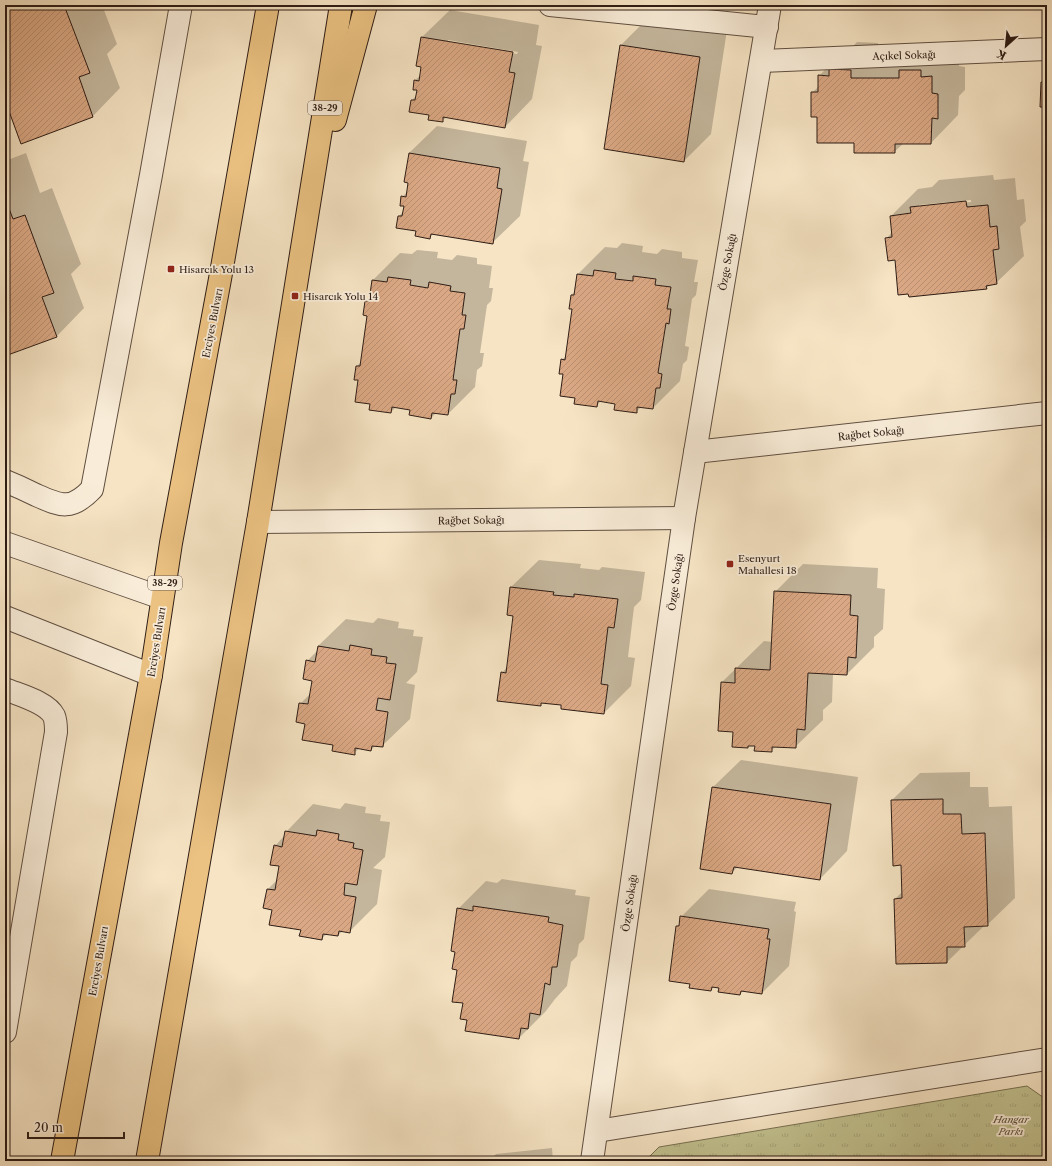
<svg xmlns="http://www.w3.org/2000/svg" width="1052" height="1166" viewBox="0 0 1052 1166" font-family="'Libre Caslon Text',serif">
  <defs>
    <pattern id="park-tufts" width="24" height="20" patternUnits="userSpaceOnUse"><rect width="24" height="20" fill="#c2c290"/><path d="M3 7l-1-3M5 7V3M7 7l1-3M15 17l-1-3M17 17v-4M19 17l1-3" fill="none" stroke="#a7a67b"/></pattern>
    <pattern id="building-hatch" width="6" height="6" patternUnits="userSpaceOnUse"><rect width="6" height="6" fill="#daa884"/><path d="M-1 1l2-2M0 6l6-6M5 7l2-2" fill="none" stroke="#bb9071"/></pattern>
  </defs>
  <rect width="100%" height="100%" fill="#f6e4c4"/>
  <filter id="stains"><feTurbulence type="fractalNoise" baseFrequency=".005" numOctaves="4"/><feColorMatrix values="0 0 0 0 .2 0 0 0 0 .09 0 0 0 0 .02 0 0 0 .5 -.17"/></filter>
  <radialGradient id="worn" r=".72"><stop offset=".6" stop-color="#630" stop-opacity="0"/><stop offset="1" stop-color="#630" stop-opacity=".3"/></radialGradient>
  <path fill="url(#park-tufts)" stroke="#787052" d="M1027,1086l20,14v61h-402l14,-14z"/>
  <g fill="#0003" fill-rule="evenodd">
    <path d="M5,5h97l15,39 -10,10 13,34 -27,28 -71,26 -15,-40h-2z"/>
    <path d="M450,10l89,15 -3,20 6,1 -10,53 -27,28 -58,-10 -5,4 -30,-21 5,-5 1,-6 -3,-9 6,-5 1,-9 -5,-1 5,-28zM448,40l70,12 -1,2 -69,-12z"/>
    <path d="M648,18l79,12 -16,104 -27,27 -63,-116z"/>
    <path d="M857,42l21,1v8l81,-2v17l6,1v23l-6,6 -1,19 -27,28h-27l-10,9 -39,-10 -37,-26 -6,-23 7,-7v-10l27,-28h5z"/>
    <path d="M1047,78v54v-26l-5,-23z"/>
    <path d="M437,126l90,15 -4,20 6,1 -9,54 -28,27 -58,-10 -5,5 -30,-22 5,-5 1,-5 -3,-9 6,-6 1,-38z"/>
    <path d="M26,153l14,40 12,-5 29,76 -10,10 13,34 -27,28 -52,19v-194z"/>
    <path d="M993,175l1,5 21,-2 2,22 7,-1 2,22 -6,6 4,29 -28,27 -5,1 -5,4 -91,-29 -8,-21 5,-6 -1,-16 27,-27 14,-2 7,-7zM971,200v2l-52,5v-2z"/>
    <path d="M622,243l21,3 -1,6 15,2 5,-5 20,3v6l16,2 -4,22h4l-2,13 -4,4 -7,47 4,1 -2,13 -4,4 -3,17 -27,27 -12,-1 -5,5 -20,-9 -15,-2 -5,5 -19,-9 -13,-24 -2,-13 4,-4 7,-47 -2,-14 5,-4 2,-17 27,-27 12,1z"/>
    <path d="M417,250l21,2 -1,6 15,2 5,-5 20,3v6l15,2 -3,22h4l-2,13 -4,4 -7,48h4l-2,13 -5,4 -2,17 -27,27 -12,-1 -5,5 -20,-9 -15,-2 -5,5 -20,-9 -12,-24 -2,-13 4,-4 7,-47 -2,-13 4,-5 3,-17 27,-27 12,1z"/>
    <path d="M539,560l42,4 -1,4 19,2 3,-3 43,5 -4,28 -7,7 -6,50 7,1 -4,28 -27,27 -42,-9 -19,-2 -3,3 -38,-32 6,-7 6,-51h-6l3,-28z"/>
    <path d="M803,564l75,4 -1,20 8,1 -2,40 -9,8v10l-27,27h-14l-1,28 -9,8v10l-28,27 -19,-1 -5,5 -15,-6h-7l-1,2 -14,-16 -12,-49 42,-41 9,1 2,-50z"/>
    <path d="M378,618l21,4 -1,6 16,2 -1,6 10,1 -6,35 -11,11 9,2 -5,34 -28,27 -6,-1 -5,5 -11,-2 -6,5 -20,-9 -28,-20 -6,-20 11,-11 2,-13 -6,-19 11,-11v-4l28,-27 27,4z"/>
    <path d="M741,760l117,17 -11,74 -27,28 -82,-13 -6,7 -31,-5 12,-81z"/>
    <path d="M970,772v15h18l1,20 23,-1 3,92 -28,27h-2l-38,37 -50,1 -2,-64 8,-8 -1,-27 -10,-64 28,-27z"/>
    <path d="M345,803l21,4 -1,6 16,2 -1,6 10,1 -5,35 -12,11 9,2 -5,34 -28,28 -6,-1 -5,4 -11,-1 -6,5 -19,-10 -29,-20 -8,-2 3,-18 10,-10 2,-14 -5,-19 10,-11 1,-3 27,-28 27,5z"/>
    <path d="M502,879l74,11 -1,5 15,2 -6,42 -5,5 -2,12 -6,6 -4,24 -12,13 -9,12 -27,27 -51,-18 -4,-17 -8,-52 2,-42 28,-28 11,2z"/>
    <path d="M709,889l87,13 -2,9 2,1 -7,54 -27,27 -19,-2 -3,3 -25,-8 -4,4 -20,-7 -14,-57 4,-3v-6z"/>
    <path d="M552,1148l1,13h-64l7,-7z"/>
  </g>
  <g fill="url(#building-hatch)" stroke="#2e1d15">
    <path d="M5,5h59l26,68 -11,4 14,40 -72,27 -15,-41 -1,1z"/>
    <path d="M421,37l92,15 -4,20 6,1 -10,55 -62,-11v5l-15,-2 1,-5 -20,-3 2,-12h4l2,-10h-4l1,-10 5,1 2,-14 -5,-1z"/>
    <path d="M620,45l80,12 -16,105 -80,-13z"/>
    <path d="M829,69l22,1v8h48v-8h22v7l11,-1v17l6,1v25l-6,-1 -1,26h-36v9h-41v-10h-37v-26h-6v-25h7v-17l11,1z"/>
    <path d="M1047,80v53h-2l1,-26h-6l1,-25h6z"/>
    <path d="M409,153l91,15 -3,20 5,1 -9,55 -62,-10 -1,5 -15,-3 1,-5 -20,-3 2,-12h4l2,-10h-4l1,-10 5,1 2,-14 -4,-1z"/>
    <path d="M5,198l8,21 12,-4 29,78 -12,4 15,40 -52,19z"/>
    <path d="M966,201l1,6 21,-2 2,22 7,-1 2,23 -6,1 4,34 -11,2 1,3 -78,8 -1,-3 -10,1 -3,-35 -7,1 -3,-23 7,-1 -2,-21 21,-3 -1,-6z"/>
    <path d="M594,270l22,3 -1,6 18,2v-5l23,3 -1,6 16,2 -4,22h4l-2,15 -3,-1 -8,50 4,1 -2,14h-4l-3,21 -16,-2v6l-23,-3 1,-6 -17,-3 -1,6 -23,-3 1,-6 -15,-2 3,-22h-4l2,-15 4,1 7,-51h-3l2,-14h3l3,-21 16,2z"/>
    <path d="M388,277l23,3 -1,5 18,3 1,-6 22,4 -1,5 15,2 -3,22h4l-2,14h-4l-7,51h4l-2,14h-4l-3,21 -16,-2 -1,6 -22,-4 1,-5 -18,-3 -1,6 -22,-3 1,-6 -15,-2 3,-22h-4l2,-14h4l7,-50 -4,-1 2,-14h4l3,-21 15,2z"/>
    <path d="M510,587l44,5 -1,3 21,2v-3l44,5 -4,29 -6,-1 -7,57 7,1 -4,29 -43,-5v-4l-20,-2v3l-44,-5 4,-29 5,1 7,-57 -6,-1z"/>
    <path d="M774,591l77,4 -1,20 8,1 -2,42 -8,-1 -1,18 -39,-2 -3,57 -8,-1 -1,19 -24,-1v5l-18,-1 1,-5h-7v2l-16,-1 1,-15 -15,-1 3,-49 14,1v-15l35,2z"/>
    <path d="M350,645l22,4 -1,6 16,2 -1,6 10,1 -6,36 -12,-2 -2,12 12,2 -5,35 -11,-1 -1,5 -16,-3v7l-23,-4 1,-6 -31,-5 3,-16 -9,-2 3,-19 9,1 4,-23 -9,-2 3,-19 9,2 3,-16 31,5z"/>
    <path d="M712,787l119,17 -11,76 -86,-13 -2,7 -32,-5z"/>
    <path d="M943,799v15h18l1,20 23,-1 3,93 -24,1 1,20h-18v16l-51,1 -2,-65 8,-1 -1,-33 -8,1 -2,-66z"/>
    <path d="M317,830l22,4 -1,6 16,3 -1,5 10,2 -6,35 -12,-2 -1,12 12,2 -6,36 -11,-2 -1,5 -15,-2 -1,6 -23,-4 2,-6 -32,-5 3,-15 -9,-2 4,-19 8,1 4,-24 -9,-1 4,-20 8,2 3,-16 31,5z"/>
    <path d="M473,906l76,11 -1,5 15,3 -6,42h-5l-2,18 -5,-2 -5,32 -10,-2 -2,16 -7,-1 -2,11 -54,-8 2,-11 -7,-1 3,-16 -11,-1 5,-32 -5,-1 3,-17 -4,-1 6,-43 16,3z"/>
    <path d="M680,916l89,13 -2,10h3l-8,55 -21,-3 -1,4 -22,-3 1,-4 -7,-1 -1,4 -22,-3 1,-4 -21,-3 7,-55h3z"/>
    <path d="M541,1158l1,3h-28z"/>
  </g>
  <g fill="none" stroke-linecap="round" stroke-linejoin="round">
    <defs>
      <g id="minor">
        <path d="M550,5l217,22"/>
        <path d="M761,61l286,-12"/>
        <path d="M695,452l352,-39"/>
        <path d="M5,481c10,4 21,9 31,14 25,11 35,16 56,-6l59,-314 30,-170"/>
        <path d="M258,522l426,-4"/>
        <path d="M5,543l157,55"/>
        <path d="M5,617l146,58"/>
        <path d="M5,689c14,6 42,13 49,27 2,5 2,11 2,16l-51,300"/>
        <path d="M597,1131l450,-72"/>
        <path d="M592,1161l92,-643 86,-513"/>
      </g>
      <g id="highway">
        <path d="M335,120l31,-115"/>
        <path d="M62,1161l89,-486 20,-132 49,-264 48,-274"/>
        <path d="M147,1161l111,-639 83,-517"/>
      </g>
    </defs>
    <use href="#minor" stroke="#604f41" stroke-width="24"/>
    <use href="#highway" stroke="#2e1d15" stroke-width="24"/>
    <use href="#minor" stroke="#f9edd9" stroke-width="22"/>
    <use href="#highway" stroke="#ebc282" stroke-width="22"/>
  </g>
  <g fill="#8f2418" stroke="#f9edd9" stroke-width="1.5">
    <rect x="167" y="265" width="8" height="8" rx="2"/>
    <rect x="291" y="292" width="8" height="8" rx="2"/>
    <rect x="726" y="560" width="8" height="8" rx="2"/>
  </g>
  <g text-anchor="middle" stroke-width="3.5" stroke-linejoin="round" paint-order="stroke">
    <g fill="#f9edd9" stroke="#6b5b50" stroke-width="1">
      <rect x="308" y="101" width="34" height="14" rx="3"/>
      <rect x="148" y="576" width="34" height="14" rx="3"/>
    </g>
    <g font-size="9" font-weight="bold" fill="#2e1d15">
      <text x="325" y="111">38-29</text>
      <text x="165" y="586">38-29</text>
    </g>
    <g font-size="10" fill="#2e1d15" stroke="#f9edd9">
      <text transform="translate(904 55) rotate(-2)" y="4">Açıkel Sokağı</text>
      <text transform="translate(727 262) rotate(-80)" y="4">Özge Sokağı</text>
      <text transform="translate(212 323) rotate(-79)" y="4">Erciyes Bulvarı</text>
      <text transform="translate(871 433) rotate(-6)" y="4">Rağbet Sokağı</text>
      <text transform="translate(471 520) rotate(-1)" y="4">Rağbet Sokağı</text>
      <text transform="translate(675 582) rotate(-82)" y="4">Özge Sokağı</text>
      <text transform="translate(156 642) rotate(-81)" y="4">Erciyes Bulvarı</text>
      <text transform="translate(629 903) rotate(-82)" y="4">Özge Sokağı</text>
      <text transform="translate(98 961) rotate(-80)" y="4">Erciyes Bulvarı</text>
    </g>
    <g font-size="10" fill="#2e1d15" stroke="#f9edd9" text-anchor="start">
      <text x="179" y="273">Hisarcık Yolu 13</text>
      <text x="303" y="300">Hisarcık Yolu 14</text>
      <text x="738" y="562">Esenyurt<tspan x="738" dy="12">Mahallesi 18</tspan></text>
    </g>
    <g font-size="10" font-style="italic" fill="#5a4f3a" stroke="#f9edd9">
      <text x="1011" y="1123">Hangar<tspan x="1011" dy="12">Parkı</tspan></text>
    </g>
  </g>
  <rect width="1052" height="1166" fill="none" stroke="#f6e4c4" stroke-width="20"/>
  <rect x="6" y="6" width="1040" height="1154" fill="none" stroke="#2e1d15" stroke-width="2"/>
  <rect x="10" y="10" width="1032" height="1146" fill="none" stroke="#2e1d15"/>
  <g transform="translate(1006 46) rotate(207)" stroke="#f9edd9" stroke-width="3" paint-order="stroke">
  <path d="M0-3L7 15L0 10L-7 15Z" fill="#2e1d15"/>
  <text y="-6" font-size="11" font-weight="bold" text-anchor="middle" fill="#2e1d15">K</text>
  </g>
  <path d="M28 1132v6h96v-6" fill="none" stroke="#2e1d15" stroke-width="2"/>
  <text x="34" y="1132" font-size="12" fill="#2e1d15" stroke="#f9edd9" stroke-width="3" paint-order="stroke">20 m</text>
  <rect width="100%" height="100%" filter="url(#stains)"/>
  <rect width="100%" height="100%" fill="url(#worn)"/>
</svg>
